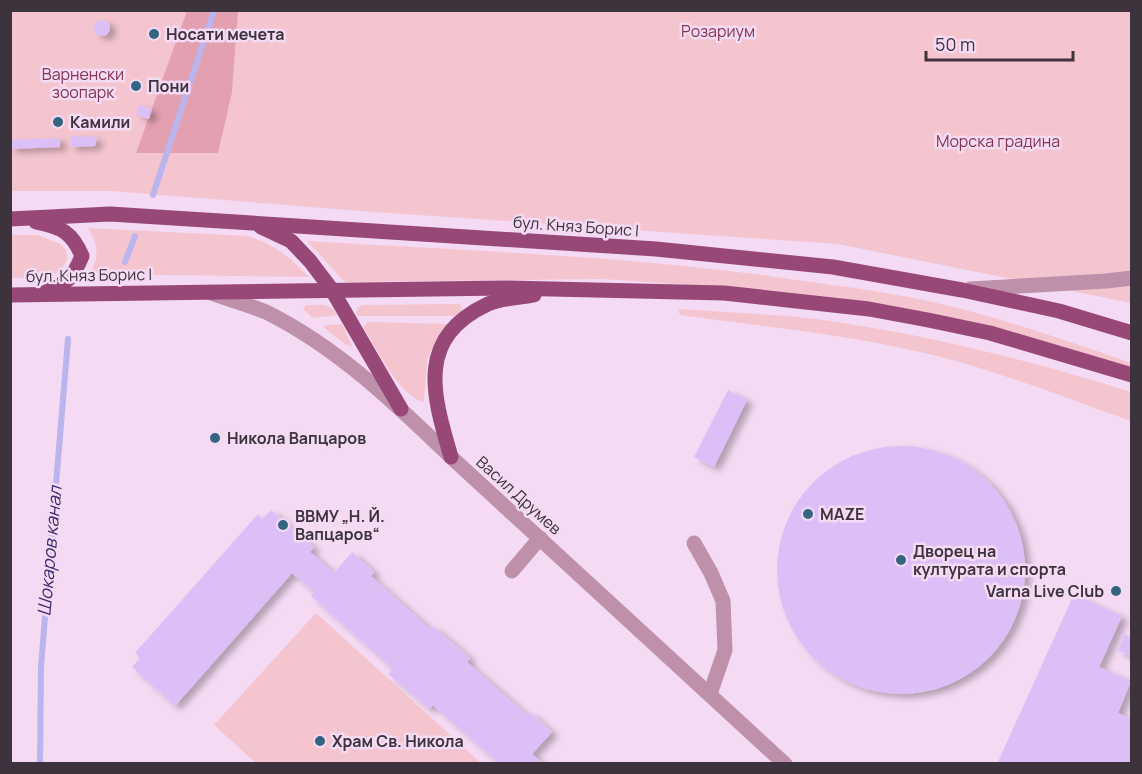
<svg xmlns="http://www.w3.org/2000/svg" width="1142" height="774" viewBox="0 0 1142 774" font-family="Manrope,sans-serif">
  <defs>
    <filter id="shadow"><feDropShadow dx="6" dy="4" stdDeviation="3" flood-color="#0004"/></filter>
  </defs>
  <rect width="100%" height="100%" fill="#f4daf3"/>
  <g fill="#f4c4cf">
    <path d="M10,11h1121v292l-293,-59 -478,-33 -248,-20h-101z"/>
    <path d="M88,228l160,8c29,10 39,19 61,41l-219,-3c9,-19 9,-28 -2,-46z"/>
    <path d="M11,235h27l22,9 6,6 1,10 -6,10 -10,7 -40,1z"/>
    <path d="M307,241c164,10 328,15 490,39 49,7 99,13 148,25 63,15 125,37 186,58v6l-382,-80 -146,-10 -257,3 -4,-3z"/>
    <path d="M460,304l2,4 -4,8h-99l-3,-2 2,-7 5,-2z"/>
    <path d="M306,305c13,0 25,-3 31,10l-24,3 -10,-9z"/>
    <path d="M678,309c45,3 91,5 137,10 107,14 213,41 316,73v29c-62,-22 -125,-47 -190,-64 -85,-22 -174,-30 -261,-42z"/>
    <path d="M367,322l81,2 -16,25 -5,11 -3,42c-23,-4 -49,-56 -61,-75z"/>
    <path d="M342,324l10,22 -6,-1 -24,-19z"/>
    <path d="M316,613l165,150h-225l-42,-38z"/>
  </g>
  <path fill="#e3a0b0" d="M187,11h51l-6,81 -14,61h-82z"/>
  <g fill="none" stroke-linecap="round" stroke-linejoin="round">
    <g stroke="#bcb4ee" stroke-width="6">
      <path d="M153,195l61,-185"/>
      <path d="M125,262l10,-26"/>
      <path d="M40,764l1,-98 27,-327"/>
    </g>
  </g>
  <g fill="#ddbff7" filter="url(#shadow)">
    <circle cx="102" cy="28" r="8"/>
    <path d="M139,105l13,4 -3,10 -13,-4z"/>
    <path d="M71,136l26,1 -2,9 -25,1z"/>
    <path d="M60,138v9l-50,2 1,-9z"/>
    <path d="M728,390l19,10 -33,67 -20,-10z"/>
    <circle cx="901" cy="570" r="124"/>
    <path d="M271,510l43,37 -4,5 24,21 18,-21 22,20 -3,4 59,53 3,-3 37,32 -3,4 60,53 3,-3 22,20 -20,22 11,10h-44l-66,-59 -4,4 -41,-35 5,-5 -82,-73 3,-4 -22,-19 -117,133 -43,-39 8,-9 -5,-5 123,-139 5,5z"/>
    <path d="M1074,594l48,22 -23,51 32,14 -13,32 13,6v45h-134z"/>
    <path d="M1124,634l7,3v19l-13,-5z"/>
  </g>
  <g fill="none" stroke-linecap="round" stroke-linejoin="round">
    <g stroke="#be90a9" stroke-width="15">
      <path d="M970,289l136,-8 26,-3"/>
      <path d="M211,293c19,7 39,12 57,20 70,35 128,91 183,144l334,307"/>
      <path d="M694,543l17,30 12,28 2,49 -15,44"/>
      <path d="M512,571l28,-33"/>
    </g>
    <g stroke="#974877" stroke-width="15">
      <path d="M10,219l100,-5 546,35 177,18 129,23 97,21 73,22"/>
      <path d="M36,222c25,5 36,10 46,34 -11,26 -14,25 -38,37"/>
      <path d="M261,227l30,14 19,20 22,29 69,119"/>
      <path d="M10,295l495,-7 219,5 145,16 59,11 62,13 142,42"/>
      <path d="M451,457c-18,-62 -36,-119 37,-153 13,-6 31,-6 46,-9"/>
    </g>
  </g>
  <g fill="#336583" stroke="#f4daf3" stroke-width="2">
    <circle cx="154" cy="34" r="6"/>
    <circle cx="136" cy="86" r="6"/>
    <circle cx="58" cy="122" r="6"/>
    <circle cx="215" cy="438" r="6"/>
    <circle cx="808" cy="514" r="6"/>
    <circle cx="283" cy="525" r="6"/>
    <circle cx="901" cy="560" r="6"/>
    <circle cx="1116" cy="591" r="6"/>
    <circle cx="320" cy="741" r="6"/>
  </g>
  <g text-anchor="middle" stroke-width="5" stroke-linejoin="round" paint-order="stroke">
    <g font-size="16" fill="#85354e" stroke="#f4daf3">
      <text x="718" y="37">Розариум</text>
      <text x="83" y="80">Варненски<tspan x="83" dy="18">зоопарк</tspan></text>
      <text x="998" y="147">Морска градина</text>
    </g>
    <g font-size="16" font-weight="bold" fill="#3d333d" stroke="#f4daf3" text-anchor="start">
      <text x="166" y="40">Носати мечета</text>
      <text x="148" y="92">Пони</text>
      <text x="70" y="128">Камили</text>
      <text x="227" y="444">Никола Вапцаров</text>
      <text x="820" y="520">MAZE</text>
      <text x="295" y="522">ВВМУ „Н. Й.<tspan x="295" dy="18">Вапцаров“</tspan></text>
      <text x="913" y="557">Дворец на<tspan x="913" dy="18">културата и спорта</tspan></text>
      <text x="1104" y="597" text-anchor="end">Varna Live Club</text>
      <text x="332" y="747">Храм Св. Никола</text>
    </g>
    <g font-size="16" fill="#3d333d" stroke="#f4daf3">
      <text transform="translate(576 226) rotate(4)" y="6">бул. Княз Борис I</text>
      <text transform="translate(89 275) rotate(-1)" y="6">бул. Княз Борис I</text>
      <text transform="translate(519 495) rotate(42)" y="6">Васил Друмев</text>
    </g>
    <g font-size="18" font-style="italic" fill="#3c2b6e" stroke="#f4daf3">
      <text transform="translate(50 551) rotate(-85)" y="6">Шокаров канал</text>
    </g>
  </g>
  <rect width="1142" height="774" fill="none" stroke="#3d333d" stroke-width="24"/>
  <path d="M926 51v9h147v-9" fill="none" stroke="#3d333d" stroke-width="3"/>
  <text x="935" y="51" font-size="18" fill="#3d333d" stroke="#f4daf3" stroke-width="4.5" paint-order="stroke">50 m</text>
</svg>
